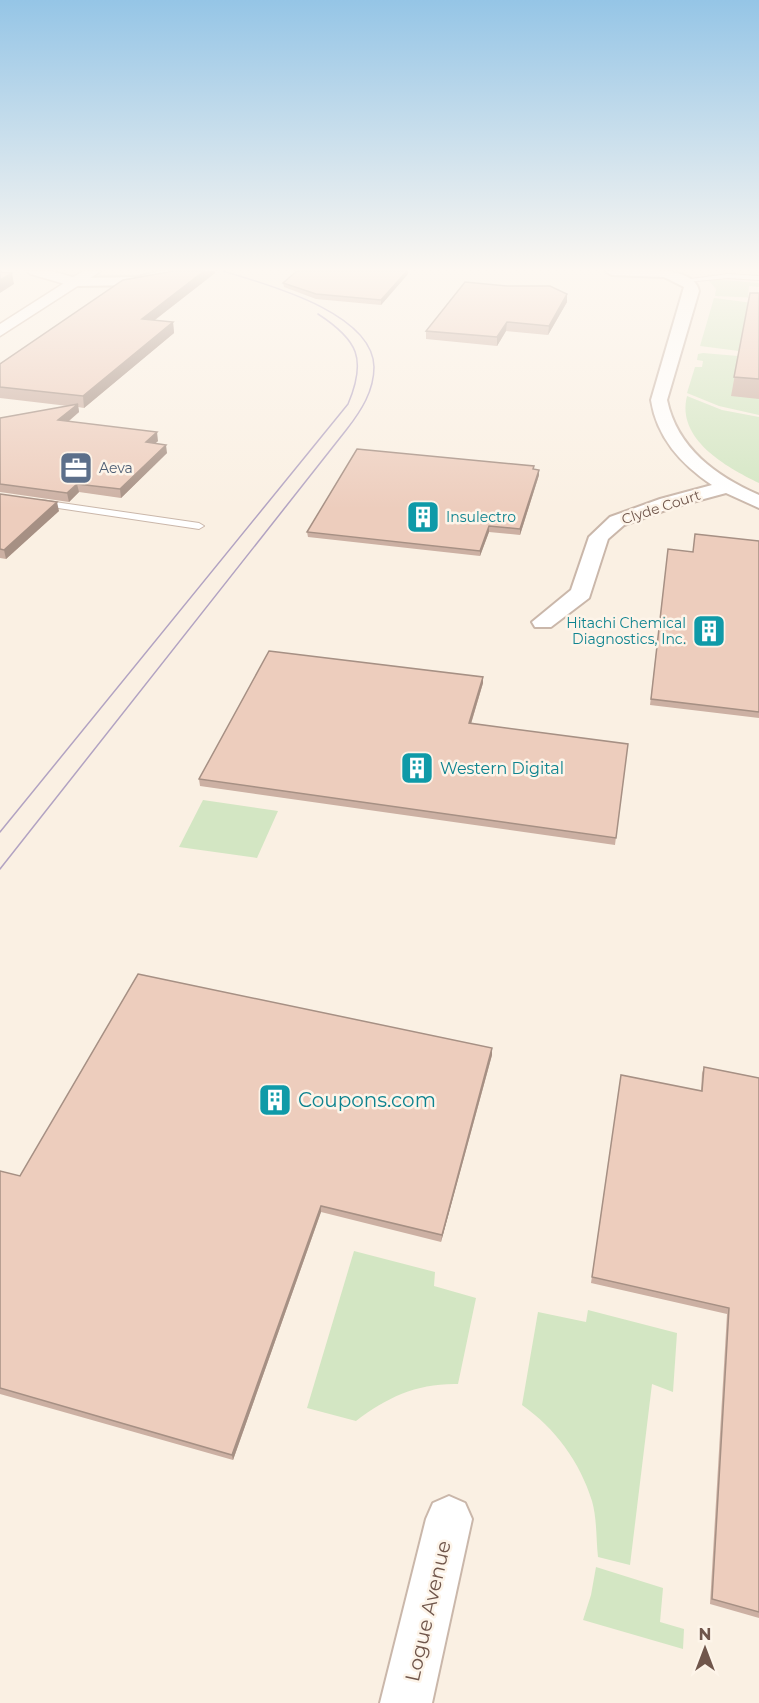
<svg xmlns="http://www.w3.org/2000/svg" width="759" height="1703" viewBox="0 0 759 1703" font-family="Montserrat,sans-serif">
  <rect width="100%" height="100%" fill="#faf0e3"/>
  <g fill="#d3e6c3">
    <path d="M711,279l48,4v4l-10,-1 -1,11 11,1 -44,-2 1,-7 -7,-8z"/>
    <path d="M714,298l39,5 -14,48 -39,-5z"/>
    <path d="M703,353l35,3 21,43v16l-40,-9 -32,-13 8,-26h7l1,-6 -6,-1 1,-6z"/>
    <path d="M687,396l35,14 37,7v66c-33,-16 -83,-44 -72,-87z"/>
    <path d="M203,800l75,11 -21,47 -78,-11z"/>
    <path d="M354,1251l81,21 -1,14 42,12 -18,86c-40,-1 -71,13 -102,37l-49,-13z"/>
    <path d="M588,1310l89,23 -4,59 -21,-8 -22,181 -32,-8c-2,-18 -1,-39 -6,-56 -12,-39 -37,-73 -70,-96l16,-93 48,10z"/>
    <path d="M596,1567l67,21 -3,34 24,7 -1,20 -100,-29 8,-25z"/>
  </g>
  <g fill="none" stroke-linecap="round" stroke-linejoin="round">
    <defs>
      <g id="service">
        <path d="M728,274l31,2v4l-31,-2 -42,4 -3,-2z"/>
        <path d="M41,500l158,23 5,3 -5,3 -161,-24 -2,-2z"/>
      </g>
      <g id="minor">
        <path d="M160,271h21l-42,14 -64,1 -7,-4 7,-4 63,-1z"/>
        <path d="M605,271c22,-1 89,-8 94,20l-32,109c10,48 49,76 92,95v13l-33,-15 -52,14 -50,18 -16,14 -19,59 -38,29h-16l-3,-5 39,-32 18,-53 21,-20 50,-18 52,-14c-31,-21 -55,-47 -61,-85l33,-113 -20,-10 -52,-2z"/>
        <path d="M449,1496l16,7 7,16 -40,184h-52l46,-184 7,-16z"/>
      </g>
      <path id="tertiary" d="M27,271h24l29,8 3,3 -8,5 -45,-13z"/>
      <path id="secondary" d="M83,271h18l-101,65v-12z"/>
    </defs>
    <use href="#service" stroke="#cab7aa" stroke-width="2"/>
    <use href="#minor" stroke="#cab7aa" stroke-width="4"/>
    <use href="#tertiary" stroke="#cab7aa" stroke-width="3"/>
    <use href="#secondary" stroke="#cfb9ab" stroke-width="3"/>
    <use href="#service" fill="#fff" fill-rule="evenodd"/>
    <use href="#minor" fill="#fff" fill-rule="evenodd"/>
    <use href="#tertiary" fill="#fff" fill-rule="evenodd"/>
    <use href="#secondary" fill="#fff" fill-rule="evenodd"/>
    <g stroke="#b2a3c2" stroke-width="1.5">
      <path d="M0,832l348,-428c19,-45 10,-64 -30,-90"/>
      <path d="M0,869l347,-440c14,-18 27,-38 27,-62 -1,-55 -109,-83 -151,-96"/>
    </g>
  </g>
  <g fill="#ccb0a3">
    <path d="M174,271h41v2l-60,47 18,2 1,11 -90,75 -6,-1 1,5 -11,10 90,19 -3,2 12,10 -46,45 -42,-6 -10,10 -69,-10v-74l68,-12 -68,-8v-34z"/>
    <path d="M408,271v3l-27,31 -65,-6 -32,-12 -1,-4z"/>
    <path d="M750,293h9v106l-28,-3z"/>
    <path d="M567,294v8l-19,33 -42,-4 -9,15 -71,-7v-8z"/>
    <path d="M539,475l-19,60 -31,-3 -9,24 -172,-19 -1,-5z"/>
    <path d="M0,494l59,17 -53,48 -6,-1z"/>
    <path d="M695,534l64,7v177l-109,-13 18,-156 25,3z"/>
    <path d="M483,677v6l-12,41 157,20 -13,101 -415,-59 -1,-7z"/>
    <path d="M492,1055l-51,187 -120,-30 -88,248 -233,-66v-223l20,5z"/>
    <path d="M704,1067l55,11v540l-49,-14 17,-290 -136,-31 29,-201 81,9 1,-18z"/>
  </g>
  <g fill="#a69084">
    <path d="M204,271h11v2l-72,56 -1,-10z"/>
    <path d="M408,271v3l-27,31v-5z"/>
    <path d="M12,273l2,11 -14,9v-13z"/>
    <path d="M567,294v8l-19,33 1,-9z"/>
    <path d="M173,322l1,11 -90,75 -1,-12z"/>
    <path d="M507,322l-1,9 -9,15v-9z"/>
    <path d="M78,404l1,8 -20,17 -1,-9z"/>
    <path d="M157,432l1,9 -11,10 -1,-9z"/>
    <path d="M166,445l1,8 -46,45 -1,-9z"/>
    <path d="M539,470v5l-19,60v-6z"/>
    <path d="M77,484l2,8 -10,10 -2,-9z"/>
    <path d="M57,502l2,9 -53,48 -2,-9z"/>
    <path d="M489,526v6l-9,24v-5z"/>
    <path d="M483,677v6l-14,47v-7z"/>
    <path d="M492,1048v7l-51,187 1,-7z"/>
    <path d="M321,1206v6l-88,248 -1,-5z"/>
  </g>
  <g fill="#edcdbd" stroke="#a69084" stroke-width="1.5">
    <path d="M174,271h30l-62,48 31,3 -90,74 -83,-9v-23l123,-84z"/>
    <path d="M297,271h110l-26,29 -65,-6 -33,-11z"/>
    <path d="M0,272l12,1 -12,7z"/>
    <path d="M465,282l42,4h43l17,8 -18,32 -42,-4 -10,15 -71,-6z"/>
    <path d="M750,293h9v86l-25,-2z"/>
    <path d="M78,404l-20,16 99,12 -11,10 20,3 -46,44 -43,-5 -10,9 -67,-9v-66z"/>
    <path d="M357,449l177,17 -1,3 6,1 -19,59 -31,-3 -9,25 -173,-19z"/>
    <path d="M0,494l57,8 -53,48 -4,-1z"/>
    <path d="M695,534l64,7v171l-108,-13 17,-150 25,3z"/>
    <path d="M269,651l214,26 -14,46 159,21 -12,94 -417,-59z"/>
    <path d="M138,974l354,74 -50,187 -121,-29 -89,249 -232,-67v-217l20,5z"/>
    <path d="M704,1067l55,11v534l-47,-13 17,-291 -137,-31 29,-202 81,16z"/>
  </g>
  <linearGradient id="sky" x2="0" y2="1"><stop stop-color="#95c5e6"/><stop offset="0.53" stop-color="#fdf8f2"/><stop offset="1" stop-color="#fdf8f2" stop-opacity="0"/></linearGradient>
  <rect width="759" height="509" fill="url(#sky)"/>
  <defs>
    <symbol id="office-square" viewBox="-11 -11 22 22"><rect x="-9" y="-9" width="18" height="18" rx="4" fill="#5c6f8a" stroke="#fdf4e9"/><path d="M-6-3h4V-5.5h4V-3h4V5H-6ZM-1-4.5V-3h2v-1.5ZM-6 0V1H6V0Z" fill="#fff"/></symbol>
    <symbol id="building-square" viewBox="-11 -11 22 22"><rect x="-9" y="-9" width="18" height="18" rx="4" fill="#0f9aa8" stroke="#fdf4e9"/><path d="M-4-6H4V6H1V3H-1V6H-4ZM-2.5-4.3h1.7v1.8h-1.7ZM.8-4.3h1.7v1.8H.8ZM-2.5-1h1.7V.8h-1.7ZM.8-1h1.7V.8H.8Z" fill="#fff"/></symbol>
  </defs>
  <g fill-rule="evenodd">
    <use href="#office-square" x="57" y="449" width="38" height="38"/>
    <use href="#building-square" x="404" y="498" width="38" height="38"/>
    <use href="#building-square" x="690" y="612" width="38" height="38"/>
    <use href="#building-square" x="398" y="749" width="38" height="38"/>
    <use href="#building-square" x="256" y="1081" width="38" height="38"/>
  </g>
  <g text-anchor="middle" stroke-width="5" stroke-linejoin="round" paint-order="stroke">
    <g font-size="14" fill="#4e5e75" stroke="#fdf4e9" text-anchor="start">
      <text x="99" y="473">Aeva</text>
    </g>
    <g font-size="14" fill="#70564b" stroke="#fdf4e9">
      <text transform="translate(661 507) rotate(-18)" y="5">Clyde Court</text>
    </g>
    <g font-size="14" fill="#0d838f" stroke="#fdf4e9" text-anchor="start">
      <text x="446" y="522">Insulectro</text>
      <text x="686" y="628" text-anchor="end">Hitachi Chemical<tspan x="686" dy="16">Diagnostics, Inc.</tspan></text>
    </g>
    <g font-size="16" fill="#0d838f" stroke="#fdf4e9" text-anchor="start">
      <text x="440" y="774">Western Digital</text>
    </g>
    <g font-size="20" fill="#0d838f" stroke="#fdf4e9" text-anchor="start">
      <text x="298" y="1107">Coupons.com</text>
    </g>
    <g font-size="20" fill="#70564b" stroke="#fdf4e9">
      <text transform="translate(428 1611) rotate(-77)" y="7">Logue Avenue</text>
    </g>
  </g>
  <g transform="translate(705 1649)" stroke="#fdf4e9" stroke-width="4.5" paint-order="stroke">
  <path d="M0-4.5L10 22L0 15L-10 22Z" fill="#70564b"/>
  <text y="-9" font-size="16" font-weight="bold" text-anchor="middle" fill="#70564b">N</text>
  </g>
</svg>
